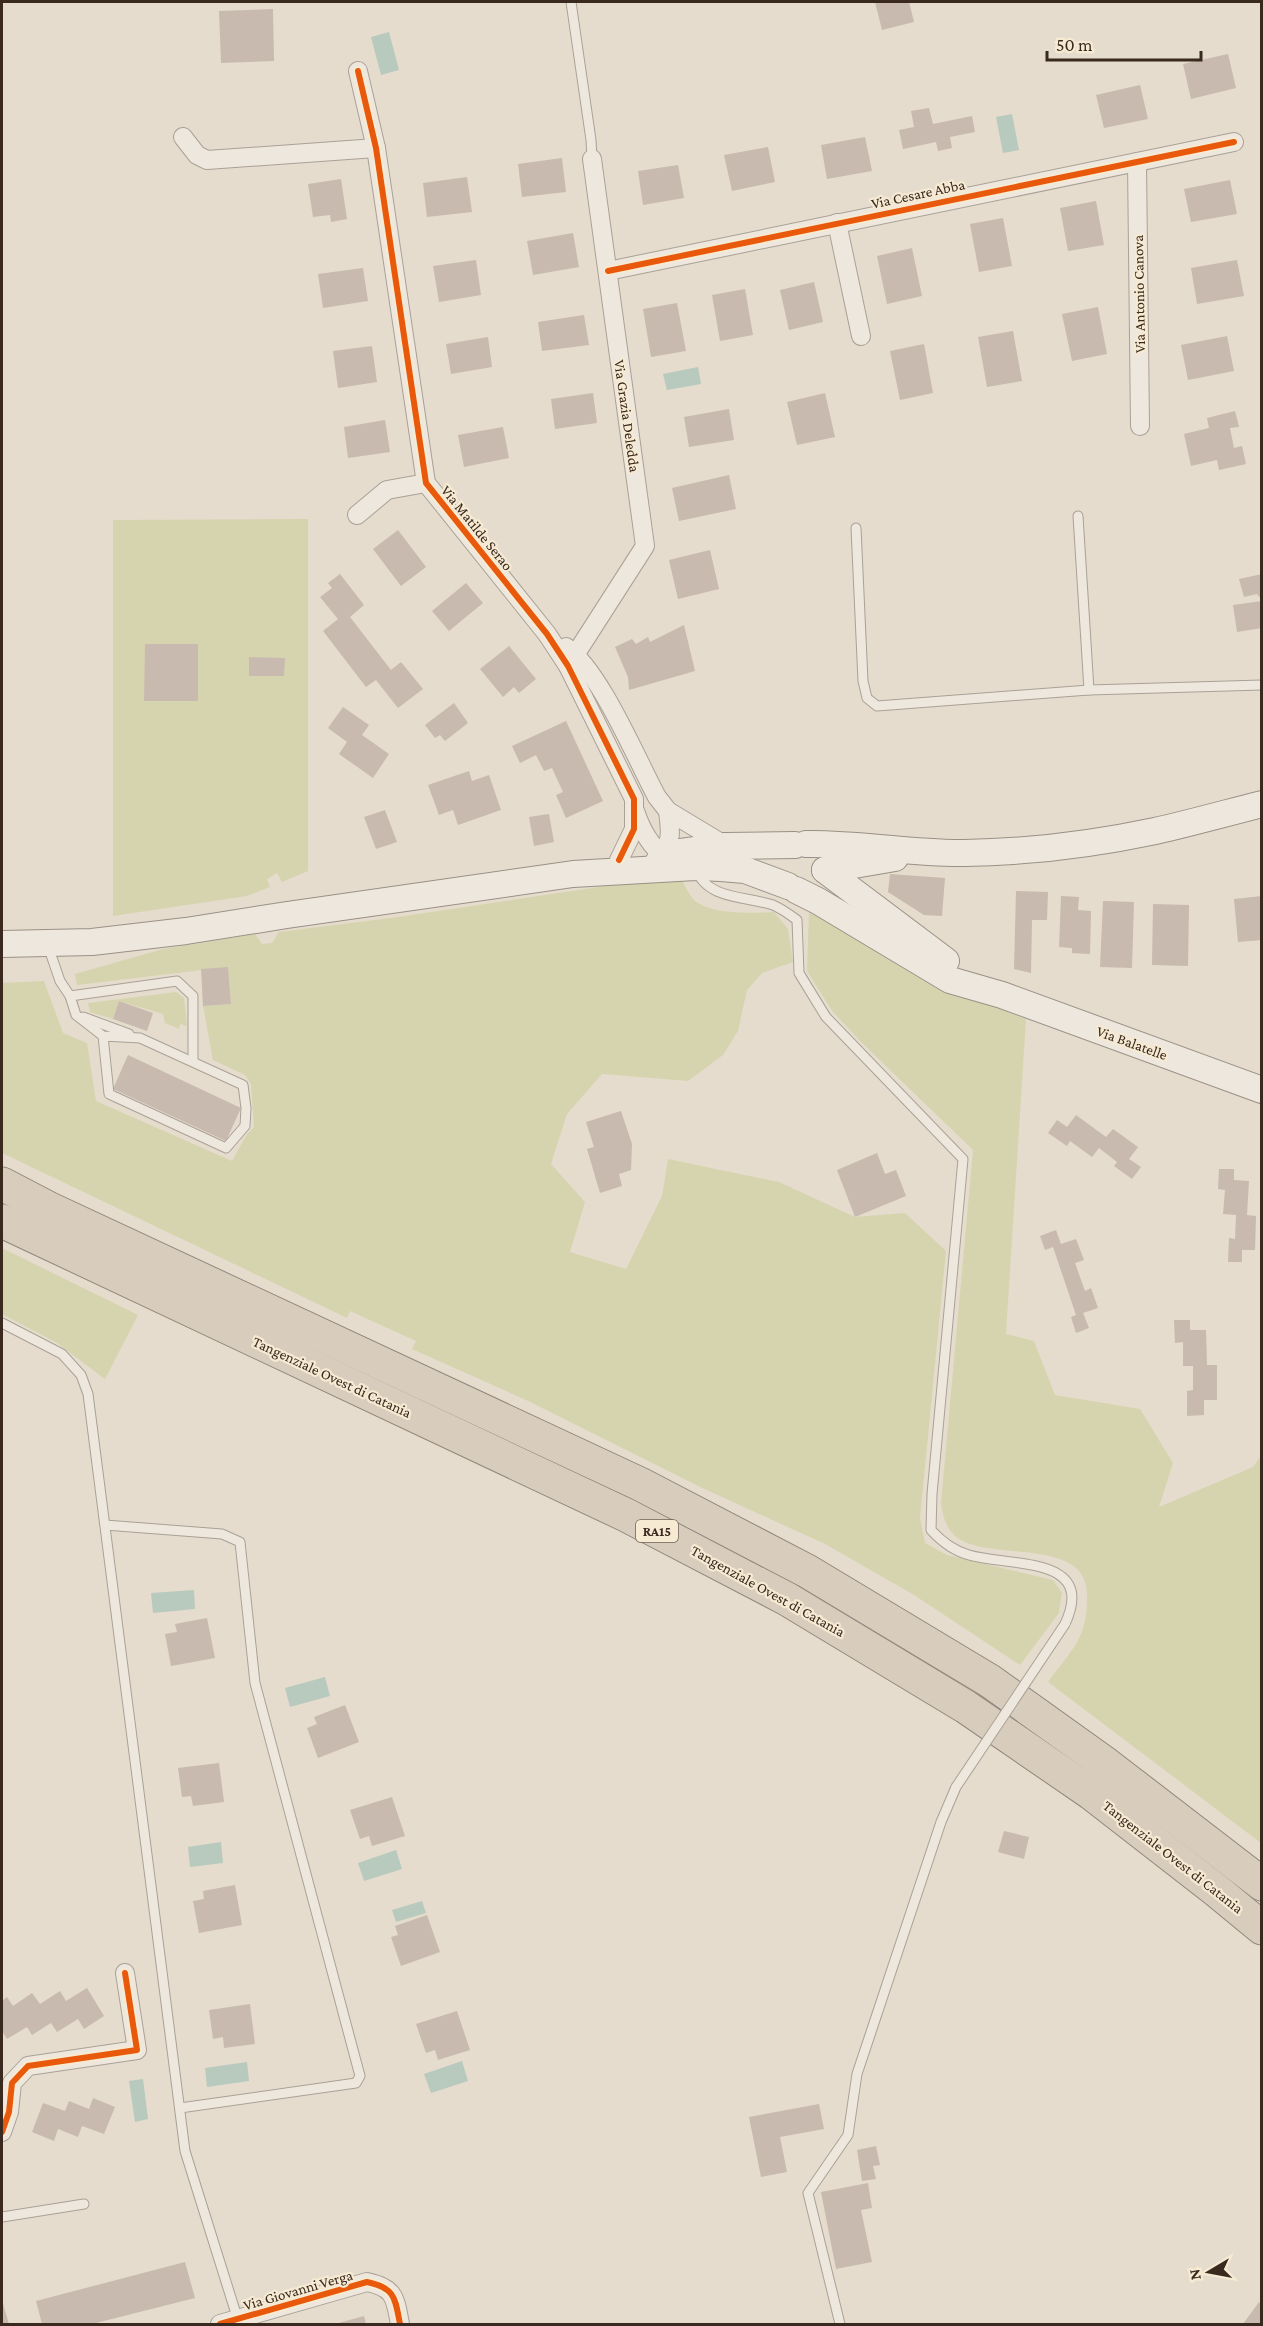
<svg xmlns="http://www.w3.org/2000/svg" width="1263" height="2326" viewBox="0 0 1263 2326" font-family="'Crimson Pro',serif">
  <rect width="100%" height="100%" fill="#e5dccd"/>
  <g fill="#d6d4af">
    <path d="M308,519v352l-26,11 -5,-9 -10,6 3,8 -23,9 -134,20v-396z"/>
    <path d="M679,875c5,7 9,19 15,25 17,15 59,13 80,12l14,17 5,33 -31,11 -15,17 -9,41 -15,24 -35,26 -86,-7 -35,40 -16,50 34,38 -15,50 56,17 36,-73 6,-37 111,23 76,35 50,-4 41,38 -26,267 5,25 22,12 106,25 9,13 -3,20 -39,52 -106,-70 -89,-51 -127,-58 -172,-86 -114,-51 4,-8 -66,-30 -3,7 -345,-165v-170l42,-2 19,52 24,10 9,58 136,60 15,-27 7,-7 -3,-43 -6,-9 -32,-15 -10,-54 28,-2 -3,-37 -151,18 -2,-11 88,-25 92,-15 7,10 10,-1 7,-11 119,-15z"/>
    <path d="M809,912l148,81 69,26 -20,315 28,7 21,54 85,14 33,54 -14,44 94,-40 8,-11v387l-213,-161c25,-34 40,-44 39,-88 -1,-57 -95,-33 -128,-55 -13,-9 -16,-22 -18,-36l32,-353 -113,-109 -28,-30 -25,-40z"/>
    <path d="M176,992l8,6 3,28 -7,-2 -1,5 -14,-6 -2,-9 -44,-13 -6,18 -23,-7 -2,-9z"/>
    <path d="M2,1248l136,67 -33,64 -48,-36 -55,-29z"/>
  </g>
  <g fill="#b8c9be">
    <path d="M389,32l10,38 -18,5 -10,-38z"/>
    <path d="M1012,114l7,36 -16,3 -7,-36z"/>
    <path d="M698,367l3,17 -34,6 -4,-16z"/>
    <path d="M194,1590l1,19 -42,4 -2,-20z"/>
    <path d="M325,1677l5,19 -40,11 -5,-19z"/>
    <path d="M221,1842l2,21 -33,4 -2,-20z"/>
    <path d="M396,1850l6,19 -38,12 -6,-18z"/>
    <path d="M422,1901l4,12 -30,9 -4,-12z"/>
    <path d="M462,2061l6,20 -37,12 -7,-19z"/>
    <path d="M247,2062l2,19 -42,6 -2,-19z"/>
    <path d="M143,2079l5,40 -13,3 -6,-41z"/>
  </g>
  <g fill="#c8baae">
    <path d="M875,2h34l5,20 -32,8z"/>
    <path d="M273,9l1,52 -53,2 -2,-52z"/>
    <path d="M1228,54l8,34 -45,11 -8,-35z"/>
    <path d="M1140,85l8,34 -44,9 -8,-33z"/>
    <path d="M929,108l4,16 39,-8 3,16 -25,5 2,11 -14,3 -2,-9 -33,7 -4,-19 15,-3 -3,-16z"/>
    <path d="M865,137l7,34 -45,8 -6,-34z"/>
    <path d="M768,147l7,35 -43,9 -8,-36z"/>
    <path d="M562,158l4,34 -44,5 -4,-33z"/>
    <path d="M678,165l6,33 -41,7 -5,-34z"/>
    <path d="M467,177l5,35 -45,5 -4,-34z"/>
    <path d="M341,179l6,40 -16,3 -1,-7 -17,2 -5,-33z"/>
    <path d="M1230,180l7,34 -46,8 -7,-33z"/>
    <path d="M1096,201l8,44 -36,6 -8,-43z"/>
    <path d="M1003,218l9,48 -33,6 -9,-48z"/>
    <path d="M573,233l6,34 -46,8 -6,-34z"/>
    <path d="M912,248l10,48 -35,8 -10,-48z"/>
    <path d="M476,260l5,35 -42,7 -6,-36z"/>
    <path d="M1237,260l7,36 -47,8 -6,-36z"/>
    <path d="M363,268l5,33 -45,7 -5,-34z"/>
    <path d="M814,282l9,40 -34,8 -9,-40z"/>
    <path d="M745,289l8,46 -33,6 -8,-46z"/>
    <path d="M677,303l9,48 -35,6 -8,-48z"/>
    <path d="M1098,307l9,47 -35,7 -10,-47z"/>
    <path d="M584,315l5,30 -47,6 -4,-29z"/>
    <path d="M1013,331l9,50 -35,6 -9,-50z"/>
    <path d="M1227,336l7,35 -46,9 -7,-35z"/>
    <path d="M488,337l4,30 -41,7 -5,-30z"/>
    <path d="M924,344l9,49 -33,7 -10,-49z"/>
    <path d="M372,346l5,36 -39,6 -5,-37z"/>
    <path d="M593,393l4,30 -42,6 -4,-30z"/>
    <path d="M825,393l10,44 -38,8 -10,-43z"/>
    <path d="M729,409l5,31 -45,7 -5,-30z"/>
    <path d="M1235,411l4,16 -9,1 4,20 8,-2 4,18 -27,6 -2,-10 -26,6 -7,-32 25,-6 -2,-10z"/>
    <path d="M385,420l5,32 -42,6 -4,-31z"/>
    <path d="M503,427l6,31 -45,9 -6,-32z"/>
    <path d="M729,475l7,34 -57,12 -7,-33z"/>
    <path d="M398,530l28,37 -25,19 -28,-37z"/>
    <path d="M710,550l9,39 -41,10 -9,-39z"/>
    <path d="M340,574l24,31 -14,12 41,53 10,-8 22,27 -25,19 -22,-28 -10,7 -43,-56 15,-12 -18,-22 12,-9 -4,-5z"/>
    <path d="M1262,574v26l-5,-6 -13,3 -5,-18z"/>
    <path d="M466,583l17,20 -34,28 -17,-20z"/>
    <path d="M1262,601v27l-25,4 -4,-27z"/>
    <path d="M684,625l11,46 -66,19 -1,-13 -13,-30 17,-8 4,5 12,-7 2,5z"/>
    <path d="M145,644h53v57h-54z"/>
    <path d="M509,646l27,33 -17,14 -5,-6 -11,10 -23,-28z"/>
    <path d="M249,657l36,1 -1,18h-35z"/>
    <path d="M454,703l14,20 -23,18 -5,-6 -5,3 -10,-13z"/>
    <path d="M343,707l26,18 -7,10 27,19 -16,24 -34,-24 8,-12 -19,-14z"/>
    <path d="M566,721l37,80 -37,17 -10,-23 7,-3 -11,-24 -8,3 -8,-16 -16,8 -8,-17z"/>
    <path d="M469,771l3,10 17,-6 12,35 -43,15 -5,-15 -14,5 -11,-30z"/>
    <path d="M385,810l12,32 -21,7 -12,-32z"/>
    <path d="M549,814l5,28 -20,4 -5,-29z"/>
    <path d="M890,874l55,4 -3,38 -18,-1 -36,-23z"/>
    <path d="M1016,891l32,1 -1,28h-15l-1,53 -17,-4z"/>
    <path d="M1061,896l18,1 -1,13 13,1 -1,43 -18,-1v-5l-13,-1z"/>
    <path d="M1262,896v44l-24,2 -4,-43z"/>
    <path d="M1103,901l31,1 -2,66 -32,-1z"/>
    <path d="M1153,904l36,1 -1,61 -36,-1z"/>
    <path d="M228,967l3,37 -28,2 -2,-37z"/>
    <path d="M119,1001l34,12 -6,18 -34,-12z"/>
    <path d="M128,1055l113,53 -15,33 -113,-52z"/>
    <path d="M621,1111l11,33 -1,26 -12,4 3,12 -22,7 -13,-44 7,-2 -8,-25z"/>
    <path d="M1076,1115l30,22 7,-8 25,18 -9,12 12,8 -9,12 -18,-13 3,-4 -18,-14 -7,9 -22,-16 -3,5 -19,-13 9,-13 10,7z"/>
    <path d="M877,1153l8,21 11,-4 10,26 -51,21 -18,-47z"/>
    <path d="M1219,1169h15v11l15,1 -2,34 9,1 -1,34h-13v12h-14l1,-24 6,1 1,-24 -13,-1 2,-24 -7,-1z"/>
    <path d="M1056,1230l5,14 15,-5 8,21 -9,3 10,28 6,-3 7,20 -15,5 6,15 -13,5 -5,-16 5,-2 -23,-68 -8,3 -5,-14z"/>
    <path d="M1174,1320h16v10h16l1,35h10v35h-13v15l-17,1v-25l6,-1v-24h-10v-24l-8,1z"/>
    <path d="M207,1618l8,40 -44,8 -6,-32 12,-2 -2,-8z"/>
    <path d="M345,1705l14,37 -41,16 -11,-30 10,-4 -3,-7z"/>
    <path d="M219,1763l5,39 -31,4 -2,-10 -9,1 -4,-29z"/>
    <path d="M392,1797l13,39 -33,10 -3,-10 -9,3 -10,-29z"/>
    <path d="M1004,1831l25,6 -5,22 -26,-7z"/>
    <path d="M235,1885l7,40 -43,8 -6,-32 11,-2 -1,-8z"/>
    <path d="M427,1915l13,37 -39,14 -10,-29 7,-2 -3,-9z"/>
    <path d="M87,1988l17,28 -20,13 -6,-10 -21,13 -6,-9 -19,12 -5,-8 -20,12 -5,-8v-30l5,-4 6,9 19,-13 8,11 20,-13 6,10z"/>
    <path d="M250,2004l5,40 -31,4 -1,-11 -10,2 -4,-29z"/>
    <path d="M457,2011l13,39 -32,10 -3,-10 -9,3 -10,-29z"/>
    <path d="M93,2098l22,9 -11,27 -22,-8 -4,11 -20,-8 -4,12 -22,-9 11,-29 22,8 4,-10 20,8z"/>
    <path d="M819,2104l5,25 -44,8 7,35 -26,5 -12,-60z"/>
    <path d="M876,2146l4,19 -7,1 3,13 -14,2 -5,-31z"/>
    <path d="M868,2183l4,25 -11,2 11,52 -36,7 -15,-77z"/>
    <path d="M185,2262l10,36 -103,26h-50l-6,-23z"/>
    <path d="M2,2300l7,24h-7z"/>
    <path d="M1259,2302l3,2v20h-19z"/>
    <path d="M364,2316l2,8h-31z"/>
  </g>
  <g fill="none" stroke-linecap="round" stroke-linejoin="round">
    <defs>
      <g id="lane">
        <path d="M571,2l20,138 1,19"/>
        <path d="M1078,516l11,174"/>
        <path d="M856,528l7,153 4,17 10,8 212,-16 173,-5"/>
        <path d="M696,869c11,31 50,27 77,36 9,4 16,9 24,15l2,53 27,44 137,142 -31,335 -1,36c11,12 23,21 38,25 41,12 128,0 96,69"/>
        <path d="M48,946l12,35 10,15 6,19 27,21 37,2 103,47 3,23 -1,18 -19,22 -117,-54 -6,-58"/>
        <path d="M70,996l107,-15 16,15v65"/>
        <path d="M83,1017l46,17"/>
        <path d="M2,1323l60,31 19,21 7,19 97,757 53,169"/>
        <path d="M105,1525l117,9 18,8 15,141 105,393 -4,7 -176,25"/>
        <path d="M2,2217l82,-13"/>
        <path d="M840,2324l-32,-131 40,-58 9,-61 84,-252 15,-35"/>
      </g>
      <g id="street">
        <path d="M358,71l18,77 50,335 121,151 21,32 66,133v30l-15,31"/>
        <path d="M183,137l14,18 10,5 169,-12"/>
        <path d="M1137,162l3,264"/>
        <path d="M837,223l24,113"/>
        <path d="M608,271l626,-129"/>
        <path d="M357,515l30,-25 39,-7"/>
        <path d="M566,647c34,24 70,111 91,150l11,14 58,35"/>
        <path d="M568,666l77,-120 -53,-387"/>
        <path d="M635,811c9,27 21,42 44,57"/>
        <path d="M655,860c18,-19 16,-23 13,-49"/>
        <path d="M2,2132l7,-20 3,-29 16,-17 109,-16 -12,-77"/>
        <path d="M220,2324l147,-42c29,6 28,17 33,42"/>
      </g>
      <g id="secondary">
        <path d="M806,844c53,-1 106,10 159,9 63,-1 129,-9 190,-22 36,-8 71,-18 107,-27"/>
        <path d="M673,853l53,-7 69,-1"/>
        <path d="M825,870l121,91"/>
        <path d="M825,870l70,-12"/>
        <path d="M796,890l22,11 132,79 52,15 260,95"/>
        <path d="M2,944l90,-2 94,-11 101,-16 286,-41 122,-7 26,1 24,2 43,16"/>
      </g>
      <g id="highway">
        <path d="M2,1184l46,24 592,276 167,87 183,110 116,83 156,120"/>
        <path d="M2,1221l624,294 161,84 179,108 125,86 126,98 45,37"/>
      </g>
    </defs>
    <use href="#lane" stroke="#aaa196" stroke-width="11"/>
    <use href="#street" stroke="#aaa196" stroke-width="20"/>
    <use href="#secondary" stroke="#9a9186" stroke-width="28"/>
    <use href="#highway" stroke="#90877d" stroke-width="35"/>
    <use href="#lane" stroke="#ede7de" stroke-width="9"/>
    <use href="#street" stroke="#ede7de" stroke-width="18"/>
    <use href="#secondary" stroke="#ede7de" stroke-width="26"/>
    <use href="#highway" stroke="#d8ccbd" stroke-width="33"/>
    <defs>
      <path id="lane-bridge" d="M956,1787l109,-163"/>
    </defs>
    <use href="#lane-bridge" stroke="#aaa196" stroke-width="11" stroke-linecap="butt"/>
    <use href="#lane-bridge" stroke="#ede7de" stroke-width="9"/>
    <defs>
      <g id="cycleway">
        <path d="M358,71l18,77 50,335 121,151 21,32 66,133v30l-15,31"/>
        <path d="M608,271l626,-129"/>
        <path d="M2,2132l7,-20 3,-29 16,-17 109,-16 -12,-77"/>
        <path d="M220,2324l147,-42c29,6 28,17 33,42"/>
      </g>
    </defs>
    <use href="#cycleway" stroke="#f6ead3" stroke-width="10"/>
    <use href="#cycleway" stroke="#e8590c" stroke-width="6"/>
  </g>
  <g text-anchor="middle" stroke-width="4.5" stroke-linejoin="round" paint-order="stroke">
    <rect fill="#f6ead3" stroke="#726354" stroke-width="1.5" x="636" y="1520" width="42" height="22" rx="4.5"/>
    <g font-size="14" font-weight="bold" fill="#39291e">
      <text x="657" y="1536">RA15</text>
    </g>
    <g font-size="15" fill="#39291e" stroke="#f6ead3">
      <text transform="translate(918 194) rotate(-12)" y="5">Via Cesare Abba</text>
      <text transform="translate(1139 294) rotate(-91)" y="5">Via Antonio Canova</text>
      <text transform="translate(627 416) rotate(82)" y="5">Via Grazia Deledda</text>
      <text transform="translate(477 528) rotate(51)" y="5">Via Matilde Serao</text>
      <text transform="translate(1132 1043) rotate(20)" y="5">Via Balatelle</text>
      <text transform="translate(332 1377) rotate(25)" y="5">Tangenziale Ovest di Catania</text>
      <text transform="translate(768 1591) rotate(29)" y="5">Tangenziale Ovest di Catania</text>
      <text transform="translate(1173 1857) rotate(38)" y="5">Tangenziale Ovest di Catania</text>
      <text transform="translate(298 2290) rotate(-16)" y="5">Via Giovanni Verga</text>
    </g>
  </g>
  <rect width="1263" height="2326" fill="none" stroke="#39291e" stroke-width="6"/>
  <g transform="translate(1209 2272) rotate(260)" stroke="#f6ead3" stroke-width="4.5" paint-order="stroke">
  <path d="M0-4.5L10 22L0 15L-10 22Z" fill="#39291e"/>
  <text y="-9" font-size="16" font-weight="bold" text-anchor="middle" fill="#39291e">N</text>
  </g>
  <path d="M1047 51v9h154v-9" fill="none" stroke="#39291e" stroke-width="3"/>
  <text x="1056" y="51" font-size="18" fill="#39291e" stroke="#f6ead3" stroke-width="4.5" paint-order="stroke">50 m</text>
</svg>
